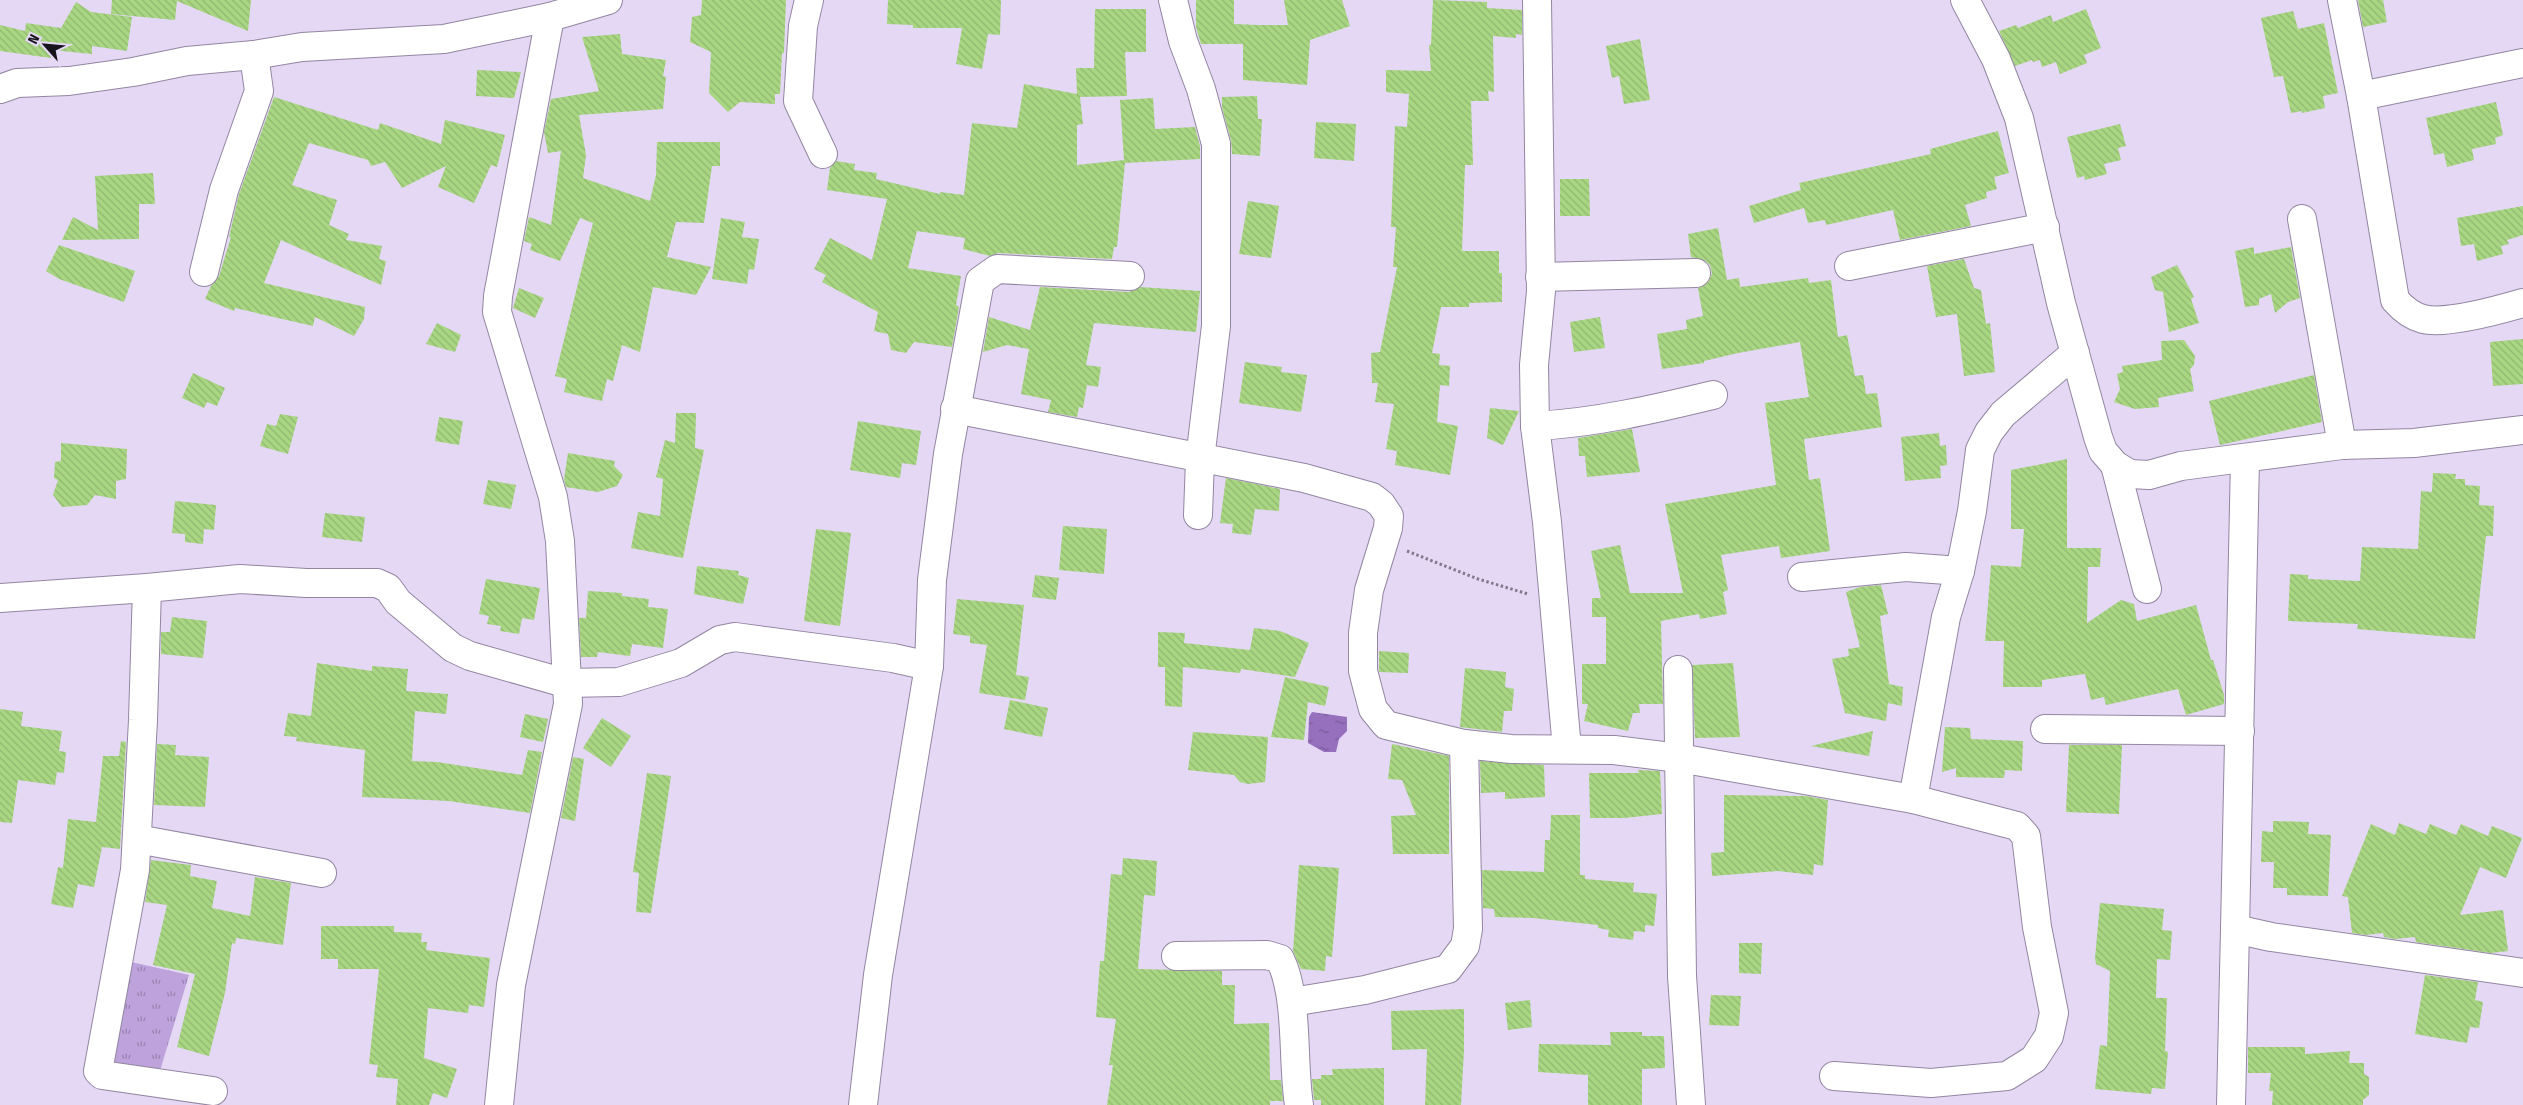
<svg xmlns="http://www.w3.org/2000/svg" width="2523" height="1105" viewBox="0 0 2523 1105" font-family="'Fira Sans Condensed',sans-serif">
  <defs>
    <pattern id="grass-tufts" width="24" height="20" patternUnits="userSpaceOnUse" patternTransform="scale(1.25)"><rect width="24" height="20" fill="#bda2db"/><path d="M3 7l-1-3M5 7V3M7 7l1-3M15 17l-1-3M17 17v-4M19 17l1-3" fill="none" stroke="#9983b1"/></pattern>
    <pattern id="water-ripples" width="26" height="14" patternUnits="userSpaceOnUse" patternTransform="scale(1.25)"><rect width="26" height="14" fill="#966fbd"/><path d="M2 4q2-2 4 0t4 0M15 11q2-2 4 0t4 0" fill="none" stroke="#795a99"/></pattern>
    <pattern id="building-back-hatch" width="6" height="6" patternUnits="userSpaceOnUse" patternTransform="scale(1.25)"><rect width="6" height="6" fill="#a8d682"/><path d="M-1 5l2 2M0 0l6 6M5-1l2 2" fill="none" stroke="#90b770"/></pattern>
  </defs>
  <rect width="100%" height="100%" fill="#e5d8f5"/>
  <path fill="url(#grass-tufts)" d="M127,961l62,14 -30,99 -53,-8z"/>
  <path fill="url(#water-ripples)" d="M1312,712l35,5v14l-8,8 -3,13h-12l-16,-9 1,-26z"/>
  <g fill="url(#building-back-hatch)">
    <path d="M112,0h139l-3,31 -71,-30 -2,19 -64,-6z"/>
    <path d="M702,0h84l-2,53h-2l-2,41h-5v10l-35,-2 -12,10 -19,-19 2,-41 -21,-10 2,-25 9,-2z"/>
    <path d="M888,0h113l-1,35 -12,-1 -6,35 -26,-5 6,-36h-49v-3l-26,-1z"/>
    <path d="M1196,0h38v24l24,1h30l-4,-25h58l8,26 -40,14 -3,45 -64,-5v-36h-42l-5,-17z"/>
    <path d="M1433,0l54,2v6l35,2v25l-6,-1v4l-23,-2 1,56 -6,-1 1,10h-18l2,64h-8l-3,86h37v22h3v29l-33,1v4h-28l-9,46 8,1 -1,11 11,1 -1,20 -9,-1 -3,37 21,4 -8,49 -55,-10 2,-14 -11,-2 8,-45 -19,-2 3,-19h-6l-1,-30 9,-1 17,-85h-4l3,-40h-5l4,-101 12,1 2,-33 -23,-2v-22l45,1 -2,-26h2z"/>
    <path d="M2358,0h25l4,22 -24,5z"/>
    <path d="M76,2l15,10 41,5 -5,34 -35,-5v8l-40,-4 -1,8 -51,-7v-26l25,6 1,-8 35,5z"/>
    <path d="M1095,9h51v43h-21l2,44 -47,1 3,27 -6,1v40l47,-5 -4,-60 33,-2 2,31 40,-2 5,19v13l-75,4 -8,84h-3l-2,12 -114,-6 -8,3 -27,-7 2,-11 -48,-7 -9,37 53,8 -5,29 3,2 -7,40 -38,-5 -8,11 -15,-3 -3,-16 -14,-3 4,-19 -56,-30 4,-7 -12,-6 16,-31 42,22 15,-61 -60,-9 3,-22 6,-7 19,3 -1,6 23,3 -1,6 64,15v-2l24,3 8,-72 45,5 7,-44 53,10 -1,-26h18z"/>
    <path d="M2086,9l15,39 -17,7 3,8 -27,11 -4,-12 -14,5 -2,-7 -7,2 -1,-2 -17,6 -16,-35 17,-6 2,3 33,-13 2,7z"/>
    <path d="M2293,11l5,18 26,-6 14,70 -15,3 2,12 -23,5v-2l-11,2 -8,-37 -9,1 -13,-59z"/>
    <path d="M620,34l2,20 44,6 -3,16 3,1 -3,32 -84,6 7,40 -3,23 67,23 6,-26 1,-33h63v24h-8l-8,57 -28,-1 -9,35 44,10 -15,28 -43,-8 -13,65 -18,-7 -9,36 -6,-2 -5,22 -38,-9 3,-13 -12,-3 38,-153 -13,-5 -20,43 -30,-11 2,-6 -8,-3 5,-24 22,8 10,-74 -13,2 -4,-21 7,-33 48,-8 -17,-54z"/>
    <path d="M1640,39l10,61 -26,4 -5,-28 -7,2 -6,-32z"/>
    <path d="M477,70l44,2 -7,26 -38,-2z"/>
    <path d="M1257,96l1,23h4l-2,37 -28,-2 -1,-14 -9,-32v-11z"/>
    <path d="M274,97l104,33 2,-7 61,21 4,-24 60,15 -8,32 -6,-2 -17,38 -36,-16 8,-21 -44,22 -17,-26 -14,4 -3,-6 -59,-17 -17,42 45,15 -8,25 20,9 -3,6 36,6 -3,13 7,2 -5,24 -100,-45 -17,43 101,24 -1,12 -10,17 -39,-19 -2,9 -78,-18 -1,3 -29,-12 6,-13 8,-10 12,-39h-2l10,-43z"/>
    <path d="M2496,102l7,33 -8,3 1,6 -24,5 2,11 -27,7 -3,-14 -10,2 -8,-37z"/>
    <path d="M1316,122l40,2 -2,37 -40,-3z"/>
    <path d="M2120,124l6,22 -8,2 3,12 -17,4 3,10 -22,6 -1,-4 -7,2 -10,-41z"/>
    <path d="M1998,131l11,42 -15,4 3,12 -11,3 1,6 -22,7 6,21 -71,14 -7,-30 -67,15 -1,-5 -17,3 -4,-15 -50,15 -5,-17 52,-16 -2,-7 132,-29 -1,-5z"/>
    <path d="M153,173l2,31h-16v35l-77,1 11,-23 25,13 -3,-54z"/>
    <path d="M1560,179h29l1,37h-30z"/>
    <path d="M1248,201l31,5 -8,52 -32,-4z"/>
    <path d="M2523,206v29l-16,5 2,4 -8,2 2,8 -26,7 -3,-17 -13,2 -4,-28z"/>
    <path d="M721,218l24,4 -3,15 17,2 -5,31 -5,-1 -2,15 -35,-5z"/>
    <path d="M1718,228l9,52 12,-2 1,9 68,-9 1,5 22,-3 7,57 9,-2 8,41 8,-1 3,19 11,-1 5,34 -78,12 5,41 11,-2 10,73 -49,7 -2,-12 -58,9 7,35 -5,2 4,22 -27,5 -1,-5 -38,7 2,83h-24l1,9h-7l-5,18 -44,-10 4,-17h-6v-40h24v-47h-14v-19h9l-10,-47 29,-6 10,48h53l-18,-89 111,-19 -11,-82 44,-6 -9,-55 -62,11 -34,8v2l-42,6 -5,-35 30,-5 -1,-9 17,-4 -5,-28 11,-7 3,-8 -2,-8 -6,-5 -13,-3 -3,-23z"/>
    <path d="M59,245l76,26 -11,31 -65,-23 -13,-8z"/>
    <path d="M2254,247v7l37,-7 9,51 -12,4 -13,11 -4,-19 -12,5v6l-14,2 -10,-56z"/>
    <path d="M1964,259l10,29 7,2 5,34 4,-1 5,49 -31,4 -7,-62 -21,3 -9,-51z"/>
    <path d="M2177,265l17,32 -3,2 8,24 -30,9 -6,-40 -8,-2 -4,-13z"/>
    <path d="M1040,287l89,5 11,-5 60,4 -4,41 -102,-9 -8,42 15,2 -3,20 -11,-2 -4,23 -4,-1 -2,10 -29,-5 3,-12 -30,-6 8,-45 -22,-4 -24,7 6,-35 41,13z"/>
    <path d="M519,288l25,10 -9,20 -22,-10z"/>
    <path d="M1600,317l5,31 -31,4 -4,-30z"/>
    <path d="M437,323l24,12 -6,17 -29,-8z"/>
    <path d="M2523,339v45l-30,2 -3,-44z"/>
    <path d="M2184,340l11,16 -1,9 -4,4 4,22 -36,7 1,9 -24,2 -21,-7 6,-13 -3,-15 6,-2 -1,-6 40,-6 -1,-19z"/>
    <path d="M1245,362l37,5 -1,5 26,3 -6,37 -62,-9z"/>
    <path d="M193,373l32,15 -8,18 -10,-4 -3,6 -22,-10z"/>
    <path d="M2314,375l8,47 -102,23 -11,-44z"/>
    <path d="M1490,408l29,3 -16,34 -16,-7z"/>
    <path d="M676,413h20l-1,35 9,2 -21,108 -52,-10 7,-36 22,4 3,-37 -7,-2 9,-37 10,3z"/>
    <path d="M280,414l18,3 -10,37 -28,-8 7,-22 9,2z"/>
    <path d="M439,417l24,4 -4,24 -24,-4z"/>
    <path d="M858,421l63,10 -5,34 -14,-2 -2,15 -50,-8z"/>
    <path d="M1632,429l8,43 -53,5 -2,-21h-6l-1,-18z"/>
    <path d="M1939,433l1,13 6,-1 1,20 -7,1 1,12 -36,3 -4,-44z"/>
    <path d="M61,443l66,6 -1,30 -10,2v18l-21,-4 -8,10 -25,2 -9,-12 5,-15 -4,-2 1,-16 6,-1z"/>
    <path d="M568,453l47,8 -1,5 9,9 -6,11 -19,6 -32,-5 -2,-8z"/>
    <path d="M2067,459v89h34l-1,19h-12l-1,56 34,-23 13,4 3,17 59,-16 15,55h2l11,35v9l-38,11 -8,-26 -72,16 -2,-8 -13,3 -6,-26 -43,6v7h-39l1,-46h-19l6,-76 30,2 3,-38h-13v-59z"/>
    <path d="M2433,473l23,1 -1,5h10v6l15,1 -1,19 15,1 -1,30h-7l-11,103 -118,-10 1,-5 -70,-3 2,-47 18,1v4l52,2 2,-34 56,2 3,-58 11,1z"/>
    <path d="M1226,478l54,11 -1,22 -24,-2 -4,26 -19,-2 1,-9 -13,-1z"/>
    <path d="M488,480l28,5 -5,24 -28,-5z"/>
    <path d="M175,501l41,4 -2,25 -10,-1 -1,15 -18,-2v-8l-13,-1z"/>
    <path d="M325,513l40,4 -3,25 -40,-5z"/>
    <path d="M1063,526l44,3 -3,45 -45,-4z"/>
    <path d="M816,529l35,4 -11,93 -36,-5z"/>
    <path d="M697,566l42,5 -1,4 11,3 -6,26 -49,-10z"/>
    <path d="M1035,575l24,3 -3,22 -24,-3z"/>
    <path d="M486,579l54,9 -6,32 -12,-2 -3,16 -19,-3 1,-5 -14,-2 2,-8 -10,-2z"/>
    <path d="M1881,585l7,29 -8,2 9,68 14,3 -1,19 -14,-3 -2,18 -41,-8 -13,-54 17,-3 -1,-7 12,-2 -14,-55 14,-5z"/>
    <path d="M588,591l34,2v3l27,3 -1,8 20,2 -5,39 -31,-4 -2,12 -32,-4 -1,5h-16l-2,-39h7z"/>
    <path d="M957,599l67,6 -8,70 13,2 -4,23 -46,-7 8,-48 -17,-2v-7l-17,-2z"/>
    <path d="M172,617l35,4 -4,37 -42,-4v-22h9z"/>
    <path d="M1254,628l26,3 29,12 -14,34 -54,-8 -1,4 -57,-6 -1,40 -17,-1v-39h-7v-35l27,1 -1,10 66,7z"/>
    <path d="M1379,651l30,2 -1,20 -29,-1z"/>
    <path d="M317,663l55,8v-5l36,3 -2,22 42,3 -2,20 -31,-3 -3,50 25,1 85,13 6,-25 14,2 -12,61 -81,-12 -87,-4 3,-47 -69,-9 1,-4 -13,-1 4,-23 23,3z"/>
    <path d="M1733,663l7,74 -45,1 -3,-73z"/>
    <path d="M1465,668l41,4 -1,15 9,2 -2,22h-8l-2,21 -42,-5z"/>
    <path d="M1285,677l44,10 -4,19 -17,-4 -4,38 -33,-3z"/>
    <path d="M1010,700l38,8 -6,29 -38,-8z"/>
    <path d="M0,709l23,3 -2,14 41,5 -3,20 7,1 -2,21 -7,-1 -2,13 -37,-5 -6,43 -12,-1z"/>
    <path d="M525,714l23,5 -5,23 -23,-5z"/>
    <path d="M602,718l29,18 -20,31 -28,-19z"/>
    <path d="M1945,727l25,1 1,11 52,2 -1,30 -17,-1 -1,8 -48,-1v-9l-14,4z"/>
    <path d="M1873,731l-4,25 -58,-10z"/>
    <path d="M1193,732l75,5 -3,45 -17,2 -8,-2 -6,-7 -46,-5z"/>
    <path d="M121,741l5,1 -6,107 -18,-2 -8,40 -16,-3 -5,24 -22,-4 7,-37 5,1 5,-49 28,3 7,-66h16z"/>
    <path d="M157,744l19,1 -1,10 34,2 -4,50 -51,-2z"/>
    <path d="M1392,744l57,12v98h-56l-2,-38 25,-1 -14,-35 -14,-1z"/>
    <path d="M2069,745h53l-3,69 -53,-2z"/>
    <path d="M573,757l11,2 -9,62 -14,-3z"/>
    <path d="M1480,761l64,4 1,32 -40,2v-7l-24,1z"/>
    <path d="M1638,770l22,1 2,43 -38,4h-34l-1,-45h50z"/>
    <path d="M647,773l24,3 -20,137 -15,-1 3,-39 -6,-1z"/>
    <path d="M1724,795l82,1 22,4 -5,66 -9,-2 -1,11 -35,-4 -66,5 -1,-23 13,-1z"/>
    <path d="M1551,815h29v60h5v4l49,4 -1,9 24,2 -3,32 -9,-1v7l-11,-1 -1,9 -25,-3 1,-7 -11,-2v-3l-65,-7 -38,-1 -1,-8 -11,-1 -1,-38 62,2 1,-32h5z"/>
    <path d="M2273,821l36,1 -1,12 23,1 -3,61 -41,-1v-7h-14l1,-26h-13l1,-31 11,1z"/>
    <path d="M2399,823l27,11 4,-10 26,11 5,-11 27,12 4,-10 30,12 -16,40 -26,-11 -20,48 43,-5 5,41 -17,2 -75,-11 -1,-5 -20,2 -11,-2 -1,-4 -17,2 -14,-2 -4,-36 -6,-1 29,-72 24,11z"/>
    <path d="M1123,858l34,3 -2,35 -11,-1 -6,74 84,2v14h13l-1,39 35,-1 1,57h11l2,21h-13v4h-163l6,-40h-4l7,-46 -20,-2 4,-56h4l7,-87 11,1z"/>
    <path d="M151,860l40,5 -1,11 27,5 -5,27 38,8 5,-39 36,6 -8,62 -47,-7 -1,6 -3,-1 -7,50 -16,63 -32,-9 18,-73 -42,-9 14,-60 -22,-3z"/>
    <path d="M1299,865l40,3 -7,89 -6,-1 -1,15 -24,-2 -8,-18z"/>
    <path d="M2100,903l64,6 -2,21 10,1 -2,29 -13,-1 -1,39h11l-2,53 3,1 -3,37 -13,-1 -1,6 -56,-5 5,-44 7,1 3,-75 -14,-7 -1,-6z"/>
    <path d="M321,926h73v6l28,1 -1,9h6l-1,8 64,8 -6,49 -15,-2 -1,8 -40,-5 -4,50 33,11 -10,29 -14,-5 -4,12h-33l2,-26 -22,-2 2,-12 -9,-1 10,-95h-41v-10h-17z"/>
    <path d="M1739,943h23l-1,31 -22,-1z"/>
    <path d="M2425,975l53,7 -3,18 8,2 -4,26 -9,-1 -3,16 -52,-9z"/>
    <path d="M1711,995l30,1 -2,30 -30,-1z"/>
    <path d="M1530,1000l2,27 -24,3 -3,-27z"/>
    <path d="M1464,1009v41l-3,55h-36l2,-56 -35,1 -1,-39z"/>
    <path d="M1610,1032h32v4h22l1,32 -23,1v36h-54v-30l-50,-3 1,-28 72,1z"/>
    <path d="M2248,1047h57v7l45,-3 -1,12h15v11l5,3v18l-6,5v5h-91l1,-14h-4l2,-18h-23z"/>
    <path d="M1384,1068v37h-63v-5h-7l-2,-21h9v-4h12l-1,-6z"/>
  </g>
  <g fill="none" stroke-linecap="round" stroke-linejoin="round">
    <defs>
      <g id="minor">
        <path d="M809,0l-6,26 -5,75 25,53"/>
        <path d="M1173,0l10,41 18,48 15,55v182l-16,133 -2,56"/>
        <path d="M1537,0l4,291 -7,74 1,61 12,96 20,227"/>
        <path d="M1965,0l31,59 23,59 42,185 37,134 5,14 12,14 15,9 19,1 32,-9 161,-21 72,-2 109,-13"/>
        <path d="M2342,0l19,96 34,204c8,9 16,16 28,19 23,6 76,-9 100,-16"/>
        <path d="M0,89l17,-6 52,-2 64,-9 54,-11 67,-6 48,-8 142,-8 106,-22 58,-17"/>
        <path d="M2361,96l162,-33"/>
        <path d="M2302,219l40,226"/>
        <path d="M1849,266l196,-39"/>
        <path d="M204,272l20,-82 35,-99 -5,-36"/>
        <path d="M1540,277l156,-4"/>
        <path d="M955,409l349,69 68,19 9,7 8,12 -1,12 -19,62 -6,43v38l10,38 13,16 78,19 47,5 103,1 65,8 234,41 33,-182 14,-46 12,-60 8,-61 9,-18 14,-18 72,-61"/>
        <path d="M1535,426c60,-3 120,-17 178,-31"/>
        <path d="M2245,459l-10,470 36,8 252,36"/>
        <path d="M2115,465l32,124"/>
        <path d="M1802,577l104,-10 54,4"/>
        <path d="M147,588l-4,132 -8,150 -37,201 4,4 111,16"/>
        <path d="M0,598l147,-10 93,-9 66,4h71l11,5 10,14 55,46 17,8 95,27 54,-1 62,-19 39,-23 15,-3 158,21 36,8"/>
        <path d="M1678,670l4,306 9,129"/>
        <path d="M2045,729l195,2"/>
        <path d="M137,839l185,34"/>
        <path d="M1176,956l91,-1 13,4c19,39 12,102 19,146"/>
        <path d="M1292,1002l73,-12 83,-21 17,-23 3,-17 -4,-185"/>
        <path d="M1834,1076l97,7 76,-7 27,-17 15,-23 5,-23 -17,-86 -11,-91 -9,-10 -104,-27"/>
        <path d="M499,1105l12,-120 57,-281 -8,-163 -7,-44 -56,-185 1,-16 52,-279"/>
        <path d="M863,1105l15,-130 51,-309 3,-86 16,-126 32,-173 17,-12 133,7"/>
        <path d="M2231,1105l4,-176"/>
      </g>
    </defs>
    <use href="#minor" stroke="#9286a0" stroke-width="30"/>
    <path stroke="#837a8d" stroke-width="3" stroke-dasharray="2.5 2.5" stroke-linecap="butt" d="M1407,551l71,28 50,15"/>
    <use href="#minor" stroke="#fff" stroke-width="28"/>
  </g>
  <g transform="translate(45 45) rotate(297)" stroke="#e5d8f5" stroke-width="4" paint-order="stroke">
  <path d="M0-4L9 19L0 12L-9 19Z" fill="#17131c"/>
  <text y="-8" font-size="14" font-weight="bold" text-anchor="middle" fill="#17131c">N</text>
  </g>
</svg>
